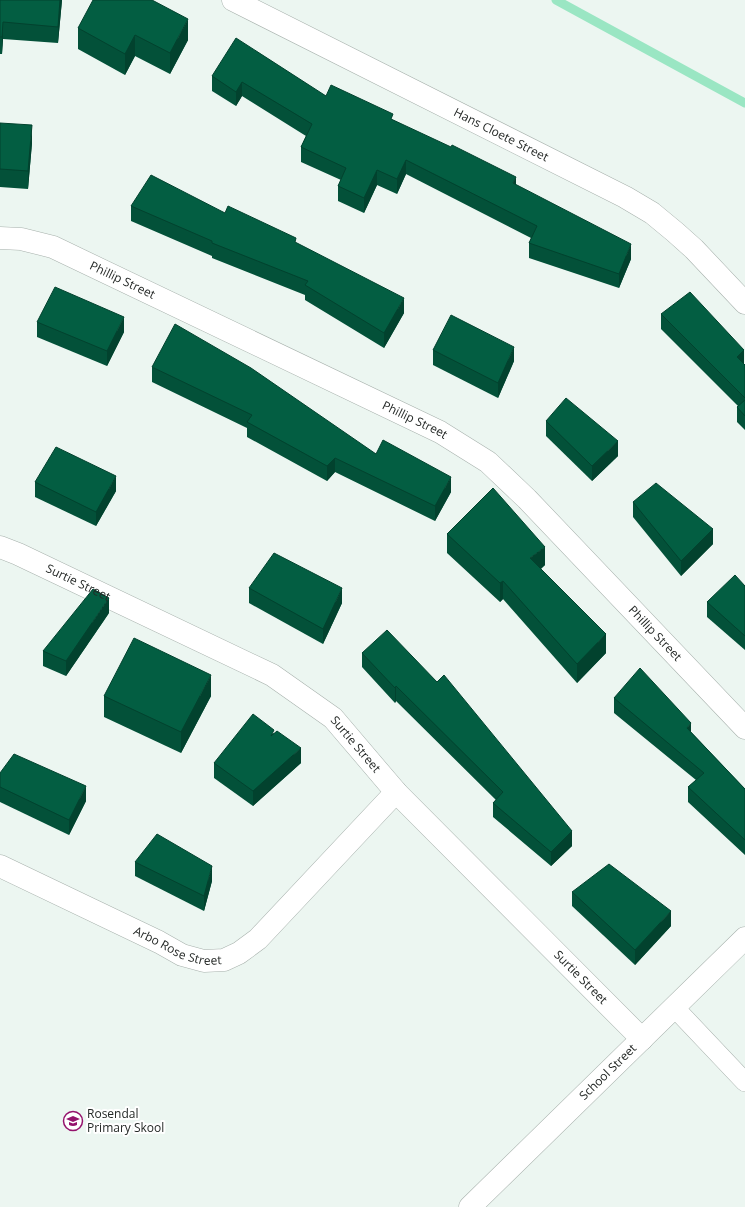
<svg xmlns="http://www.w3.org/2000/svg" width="745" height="1207" viewBox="0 0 745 1207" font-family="'Open Sans',sans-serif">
  <rect width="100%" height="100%" fill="#ecf6f1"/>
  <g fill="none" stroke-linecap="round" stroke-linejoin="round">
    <path stroke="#9ae6c3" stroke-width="9" d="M556,0l189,103"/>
    <defs>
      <path id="service" d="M674,1007l71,75"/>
      <g id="minor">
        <path id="s1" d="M233,0l392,197 27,16 23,19 19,17 51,54"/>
        <path id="s2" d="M0,238l21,1 32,8 387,185 48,30 39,37 218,229"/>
        <path id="s3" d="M0,547l18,7 254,121 61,43 63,74 246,247"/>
        <path id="s4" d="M0,866l159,76 23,13 22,6 20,-1 15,-7 19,-14 138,-147"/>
        <path id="s5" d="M470,1207l275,-269"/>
      </g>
    </defs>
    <use href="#service" stroke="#a7b1ac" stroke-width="20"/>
    <use href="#minor" stroke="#a7b1ac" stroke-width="23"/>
    <use href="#service" stroke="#fff" stroke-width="19"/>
    <use href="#minor" stroke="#fff" stroke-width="22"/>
  </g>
  <g fill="#035139">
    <path d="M0,0h62l-4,43 -55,-4 -1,15h-2z"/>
    <path d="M78,28l110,12 -18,34 -35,-18 -10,19 -47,-26z"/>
    <path d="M212,76l114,20 67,24 123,65 115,74 -12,29 -90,-30v-15l2,-5 -125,-64 -9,20 -20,-9 -13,28 -26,-12v-15l3,-6 -40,-18v-15l5,-11 -64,-40 -6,10 -24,-15z"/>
    <path d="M0,123l32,20 -4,46 -28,-2z"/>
    <path d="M131,206l94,7 71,30 108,70 -20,35 -79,-48v-5l-93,-37v-2l-81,-35z"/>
    <path d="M661,314l84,51v65l-8,-8v-15l1,-1 -77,-77z"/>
    <path d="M37,322l87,10 -17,34 -70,-29z"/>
    <path d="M433,350l81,11 -16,37 -65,-33z"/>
    <path d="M152,367l224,87 75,38 -16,29 -100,-49 -8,9 -80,-44v-9l-95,-46z"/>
    <path d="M546,421l72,35 -26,25 -46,-45z"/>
    <path d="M35,482l81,9 -20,35 -61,-29z"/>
    <path d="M633,502l80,42 -32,32 -48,-59z"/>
    <path d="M447,534l98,31 -4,4 65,84 -29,30 -74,-84 -3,3 -53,-49z"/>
    <path d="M745,586v64l-38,-33v-15z"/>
    <path d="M249,588l93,15 -19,41 -74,-41z"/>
    <path d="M109,613l-43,63 -23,-10v-15z"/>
    <path d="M362,653l210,193 -21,20 -58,-49v-14l3,-3 -100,-99 -1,2 -33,-36z"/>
    <path d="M104,696h107l-30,57 -77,-36z"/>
    <path d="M614,698l77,34 54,57v66l-57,-53v-15l8,-7 -82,-67z"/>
    <path d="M274,733l27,30 -48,43 -39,-28v-15z"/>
    <path d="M0,773l86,28 -17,34 -69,-33z"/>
    <path d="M135,862l77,19 -8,30 -69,-35z"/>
    <path d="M572,892l99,34 -36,39 -63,-59z"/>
  </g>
  <g fill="#02422e">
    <path d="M60,0h2l-4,43v-16z"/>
    <path d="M188,19v21l-18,34v-21z"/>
    <path d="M3,22v17l-1,15v-17z"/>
    <path d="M135,35v21l-10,19v-21z"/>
    <path d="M242,82v14l-6,10v-14z"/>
    <path d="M32,125v18l-4,46v-18z"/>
    <path d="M406,160v14l-9,20v-15z"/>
    <path d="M377,170v15l-13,28v-15z"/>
    <path d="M516,177v15l-3,-9z"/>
    <path d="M631,244v15l-12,29v-14z"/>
    <path d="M404,298v15l-20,35v-15z"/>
    <path d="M124,317v15l-17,34v-15z"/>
    <path d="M514,347v14l-16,37v-15z"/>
    <path d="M744,350v15l-7,-8z"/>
    <path d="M618,441v15l-26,25v-15z"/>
    <path d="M335,458v14l-8,9v-15z"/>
    <path d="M116,476v15l-20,35v-14z"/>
    <path d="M451,477v15l-16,29v-15z"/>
    <path d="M713,529v15l-32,32v-15z"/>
    <path d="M545,547v18l-15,12v-19z"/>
    <path d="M503,581v18l-3,3v-19z"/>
    <path d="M342,588v15l-19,41v-15z"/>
    <path d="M109,598v15l-43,63v-15z"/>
    <path d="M606,634v19l-29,30v-19z"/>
    <path d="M211,675v21l-30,57v-21z"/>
    <path d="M396,686v15l-1,2v-15z"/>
    <path d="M691,723v15l-4,-10z"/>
    <path d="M301,748v15l-48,43v-15z"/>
    <path d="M86,786v15l-17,34v-15z"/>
    <path d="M572,831v15l-21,20v-14z"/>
    <path d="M212,866v15l-8,30v-15z"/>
    <path d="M671,911v15l-36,39v-15z"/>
  </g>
  <g fill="#035e42" stroke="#02422e">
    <path d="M0,0h60l-2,27 -55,-5 -1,15h-2z"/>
    <path d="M93,0h59l36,19 -18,34 -35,-18 -10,19 -47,-26z"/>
    <path d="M236,38l90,58 5,-11 62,29 -2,5 60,28 1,-2 64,32 -3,6 118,61 -12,30 -90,-31 8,-17 -131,-66 -9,19 -20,-9 -13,28 -26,-12 8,-18 -45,-21 11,-23 -70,-42 -6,10 -24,-16z"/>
    <path d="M0,123l32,2 -4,46 -28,-2z"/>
    <path d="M151,175l74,38 3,-7 68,32 -1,4 109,56 -20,35 -79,-48 3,-4 -96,-38v-2l-81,-35z"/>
    <path d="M55,287l69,30 -17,34 -70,-29z"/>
    <path d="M690,292l54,58 -7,7 8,8v33l-84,-84z"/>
    <path d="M451,315l63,32 -16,36 -65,-33z"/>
    <path d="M175,324l76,44 125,86 7,-14 68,37 -16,29 -100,-48 -8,8 -80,-44 5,-7 -100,-48z"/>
    <path d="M566,398l52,43 -26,25 -46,-45z"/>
    <path d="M745,400v16l-8,-9z"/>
    <path d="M56,447l60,29 -20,36 -61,-30z"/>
    <path d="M656,483l57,46 -32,32 -48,-59z"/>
    <path d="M493,488l52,59 -15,11 76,76 -29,30 -74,-83 -3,2 -53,-49z"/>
    <path d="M274,553l68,35 -19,41 -74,-41z"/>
    <path d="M735,575l10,11v50l-38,-34z"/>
    <path d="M93,589l16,9 -43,63 -23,-10z"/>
    <path d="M387,630l50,52 7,-7 128,156 -21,21 -58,-49 10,-11 -107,-106 -1,2 -33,-35z"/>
    <path d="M134,638l77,37 -30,57 -77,-36z"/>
    <path d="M640,668l51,55 -4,5 58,61v51l-57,-53 16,-14 -90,-75z"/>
    <path d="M253,714l21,16 -3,6 6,-5 24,17 -48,43 -39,-28z"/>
    <path d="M14,754l72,32 -17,34 -69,-33v-14z"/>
    <path d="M157,834l55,32 -8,30 -69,-34z"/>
    <path d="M609,864l62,47 -36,39 -63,-58z"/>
  </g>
  <defs>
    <symbol id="school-ring" viewBox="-11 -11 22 22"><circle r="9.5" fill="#fff" stroke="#94126c" stroke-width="1.5"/><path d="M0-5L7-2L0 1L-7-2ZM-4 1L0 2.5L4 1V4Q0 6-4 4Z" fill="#94126c"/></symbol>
  </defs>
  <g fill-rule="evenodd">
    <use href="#school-ring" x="62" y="1110" width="22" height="22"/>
  </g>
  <g text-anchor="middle" stroke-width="4" stroke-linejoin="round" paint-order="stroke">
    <g font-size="12" fill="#242826" stroke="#fff">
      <text dy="4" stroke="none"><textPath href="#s1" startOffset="300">Hans Cloete Street</textPath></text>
      <text dy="4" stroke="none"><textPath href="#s2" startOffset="131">Phillip Street</textPath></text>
      <text dy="4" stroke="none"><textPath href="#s2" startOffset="455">Phillip Street</textPath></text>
      <text dy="4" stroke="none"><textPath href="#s3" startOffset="86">Surtie Street</textPath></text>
      <text dy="4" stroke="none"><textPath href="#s2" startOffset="779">Phillip Street</textPath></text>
      <text dy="4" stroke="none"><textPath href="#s3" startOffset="410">Surtie Street</textPath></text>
      <text dy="4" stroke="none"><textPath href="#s4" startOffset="196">Arbo Rose Street</textPath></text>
      <text dy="4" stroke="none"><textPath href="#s3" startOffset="734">Surtie Street</textPath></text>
      <text dy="4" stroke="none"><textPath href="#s5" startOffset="193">School Street</textPath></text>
    </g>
    <g font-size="12" fill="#242826" stroke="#fff" text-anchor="start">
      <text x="87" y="1118">Rosendal<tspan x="87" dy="14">Primary Skool</tspan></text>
    </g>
  </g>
</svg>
